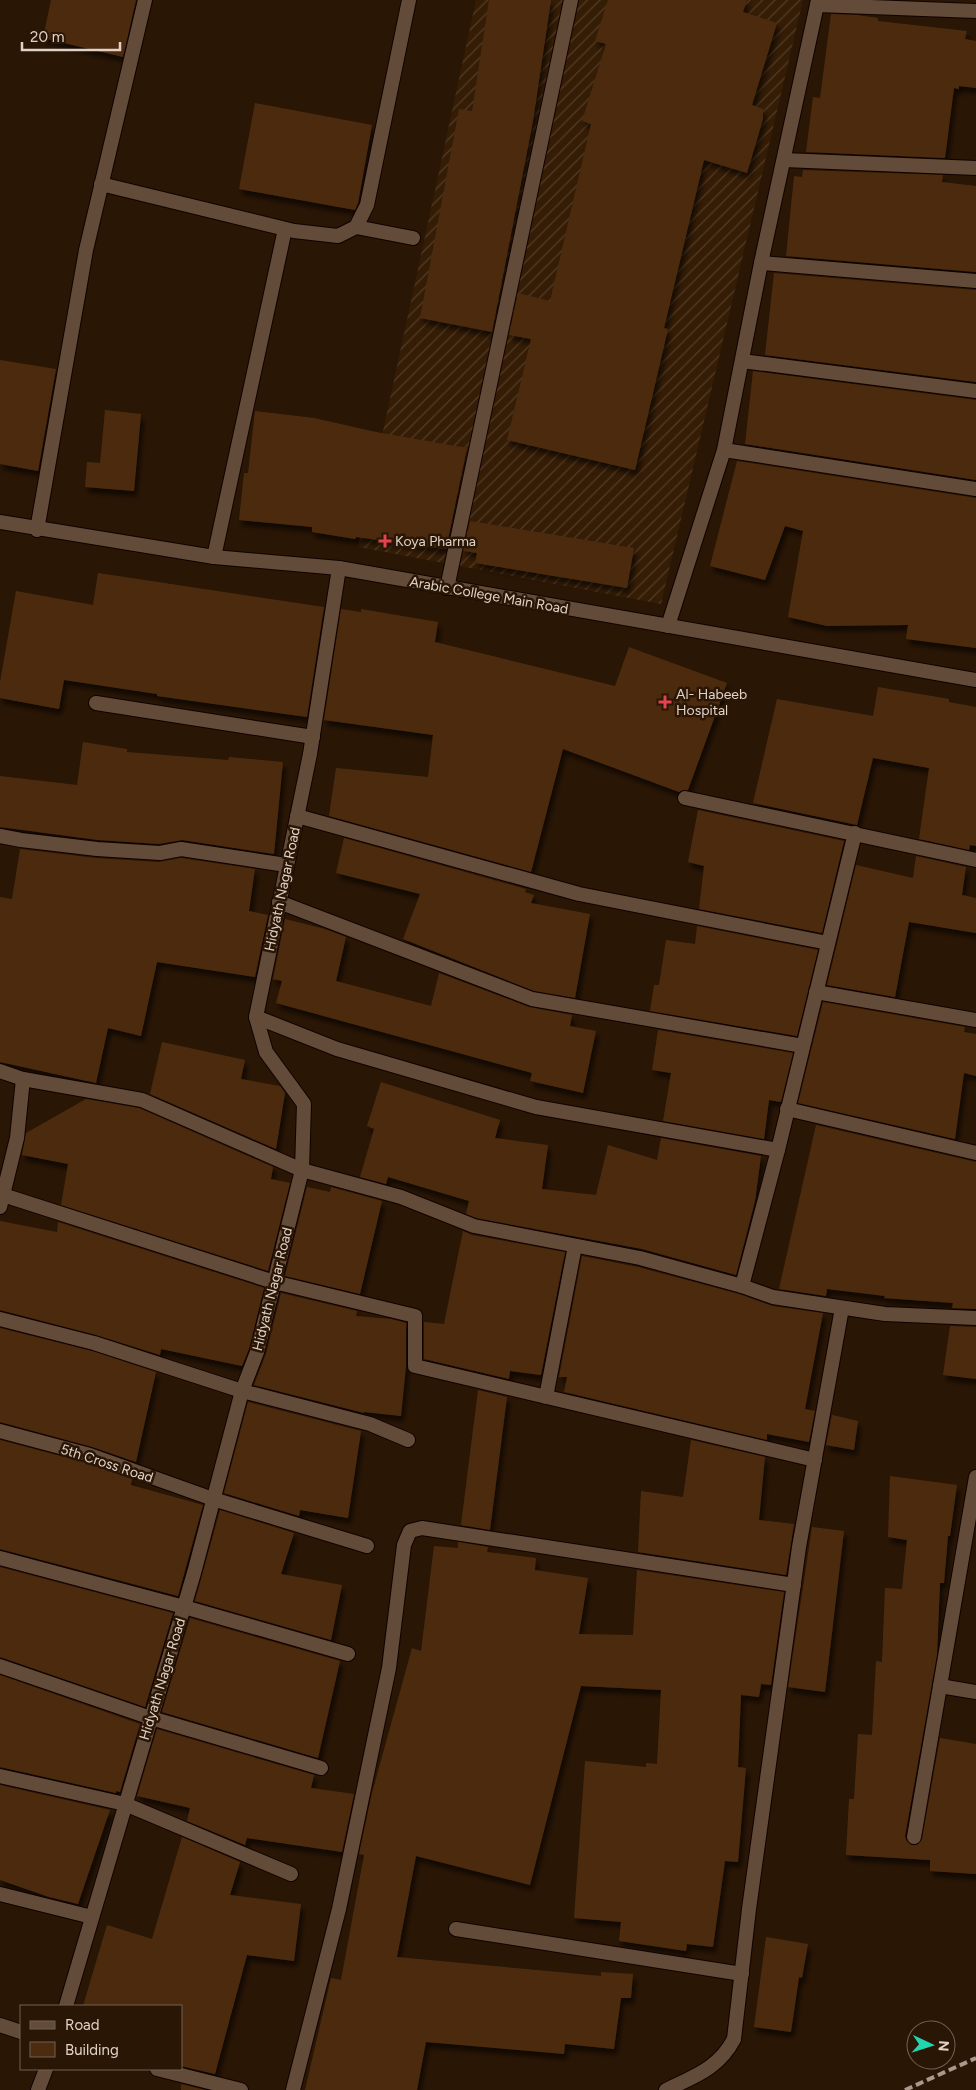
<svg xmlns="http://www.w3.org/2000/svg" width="976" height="2090" viewBox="0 0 976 2090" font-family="Figtree,sans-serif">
  <defs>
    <pattern id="industrial-furrows" width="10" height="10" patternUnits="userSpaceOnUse" patternTransform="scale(1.25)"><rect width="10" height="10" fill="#351c05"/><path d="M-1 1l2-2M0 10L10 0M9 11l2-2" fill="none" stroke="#523c28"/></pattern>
    <filter id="shadow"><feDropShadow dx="3" dy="5.5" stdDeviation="2.5" flood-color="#0009"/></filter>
  </defs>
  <rect width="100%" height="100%" fill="#2a1605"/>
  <path fill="url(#industrial-furrows)" d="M476,0h327l-142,604 -303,-57z"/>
  <g fill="#4b2c0f" filter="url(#shadow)">
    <path d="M51,0h85l-13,57 -80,-19z"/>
    <path d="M489,0h62l-18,121 -41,211 -72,-14 39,-209 13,2z"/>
    <path d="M608,0h139l-4,12 34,11 -25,82 11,4v10l-16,54 -43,-13 -40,168 4,1 -33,141 -128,-30 24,-101 -22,-4 9,-42 32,8 41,-177 -9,-3 24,-77 -11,-3z"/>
    <path d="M831,14l26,1 21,3v3l89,10 -2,8 11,2v47l-17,-2v3l-5,-1 -9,70 -139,-6 7,-55 7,1z"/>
    <path d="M255,103l117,22 -14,78 -3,7 -116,-21z"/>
    <path d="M803,170l140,5 -1,7 34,4v86l-190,-16 8,-80 8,1z"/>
    <path d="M774,273l202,17v92l-211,-27z"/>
    <path d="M0,360l56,9 -18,102 -38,-7z"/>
    <path d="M753,371l223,29v80l-231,-36z"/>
    <path d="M105,410l36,4 -7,77 -49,-4 2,-25 13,1z"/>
    <path d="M255,411l59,7 62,14 91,16 -21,101 -90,-12 -1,2 -43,-7v-5l-73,-7 5,-47h4z"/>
    <path d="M737,461l239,37v150l-70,-9 2,-14 -81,1 -39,-9 15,-86 -18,-5 -20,54 -55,-14z"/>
    <path d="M470,521l164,27 -7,40 -152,-25 2,-10 -13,-2z"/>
    <path d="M98,573l226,34 -17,110 -150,-21v-2l-93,-14 -5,29 -59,-11v-16l16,-91 77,14z"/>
    <path d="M341,609l20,3v-3l77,13 -3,20 180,44 14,-39 98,36 -39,107 -9,2 -116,-43 -32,123 -202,-56 7,-48 92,9 5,-42 -109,-15z"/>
    <path d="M878,687l71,12v3l27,5v139l-6,-1 -1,5 -50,-11 10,-71 -56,-10 -16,67 -104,-22 24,-104 96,17z"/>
    <path d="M83,742l44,7v3l101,8 1,-3 54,5 -9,92 -92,-14 -23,4 -61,-4 -98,-13v-51l77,9z"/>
    <path d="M698,810l146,31 -22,92 -123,-24 5,-43 -16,-4z"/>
    <path d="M344,838l182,51 -1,3 9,3 -3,8 59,11 -15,84 -41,-7 -131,-52 17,-45 -84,-21z"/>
    <path d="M20,849l76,9 63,4 22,-4 74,11 -6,42 19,4 -13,62 -98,-15 -16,74 -33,-8 -12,55 -96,-21v-165l12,2z"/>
    <path d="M916,856l50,11 -4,28 14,3v35l-67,-11 -14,75 -68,-12 29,-120 57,13z"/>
    <path d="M285,919l40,10 21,8 -10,44 95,25 8,-33 90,34 43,8 -2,11 26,5 -13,62 -53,-12 2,-8 -256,-70 6,-22 -9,-2z"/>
    <path d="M697,926l121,24 -21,86 -147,-25 4,-26h5l7,-45 29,4z"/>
    <path d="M823,1002l142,25 -1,5 12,2v42l-12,-3 -9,66 -157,-36z"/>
    <path d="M658,1030l135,23 -12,49 -12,-2 -5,39 -101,-18 8,-48 -19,-3z"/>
    <path d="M162,1042l83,18 -4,19 39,7 5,7 -9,56 -126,-55z"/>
    <path d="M381,1082l119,38 -5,18 53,7 -6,44 54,6 12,-50 49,15 4,-22 100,18 -6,45 -19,74 -94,-26 -166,-31 -10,-4 3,-13 -81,-24 -2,7 -26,-7 14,-48 -7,-3z"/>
    <path d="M86,1099l53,9 134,59 -2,12 19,4 -22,88 -207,-66 7,-41 -46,-9 4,-22z"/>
    <path d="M816,1125l160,37v147l-24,-1 1,-5 -69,-5 1,-2 -58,-7 -1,7 -47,-7z"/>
    <path d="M307,1187l23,5 1,-5 51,14 -22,93 -75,-18z"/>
    <path d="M0,1221l57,11 1,-10 206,66 -15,61 -7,17 -81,-17 -1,6 -64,-20 -96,-25z"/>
    <path d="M463,1231l9,4 93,17 -24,123 -31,-4 -1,8 -85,-20v-37l20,2z"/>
    <path d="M582,1256l56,11 101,27 33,12 51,7 -18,96 10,2 -6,31 -42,-8v6l-203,-48 3,-15h-8z"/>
    <path d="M281,1293l76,18 -1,5 35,3 15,4v43l-5,50 -37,-4v1l-110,-28 12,-31z"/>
    <path d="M950,1326l26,1v52l-33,-4z"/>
    <path d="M0,1328l92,23 64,21 -20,90 -44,-15 -92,-25z"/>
    <path d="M478,1390l29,7 -17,133 -29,-5z"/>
    <path d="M248,1402l113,29 -13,87 -48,-8 -1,6 -75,-23z"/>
    <path d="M832,1415l26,6 -4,29 -28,-5z"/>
    <path d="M0,1440l87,23 45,16 -1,6 72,20 -25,91 -178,-47z"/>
    <path d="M691,1440l74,17 -6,63 35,4 -8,51 -148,-23 3,-61 42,6z"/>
    <path d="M890,1476l67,9 -7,51h-2l-4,47h-4l-3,72 -32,181 1,4 6,5h5l5,-6 18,-101 36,6v130l-46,-3v-11l-84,-5 3,-56h5l4,-65 14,1 4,-74 6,1 3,-74 17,1 5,-49 -19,-3z"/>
    <path d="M220,1510l74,23 -13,41 61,11 -11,55 -136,-39z"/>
    <path d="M812,1527l32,4 -19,161 -37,-5z"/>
    <path d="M458,1542l30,5 -1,5 49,6 -1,12 53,8 -9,56 54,1 4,-65 147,22 -13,93 -10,-1 -2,13 -18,-2 -3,72 8,1 -8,94 -13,-1 -12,86 -26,-3 -1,7 -67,-10 2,-19 -47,-4 11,-157 61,6v-4l11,1 4,-74 -80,-4 -51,199 -114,-29 -19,101 204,19v-4l32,2 -2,24h-10l-7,51 -49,-5 -1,10 -138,-12 -9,48h-112l26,-112 10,2 23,-125 -5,-1 13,-61 40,-145 9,3 13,-105 24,2z"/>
    <path d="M0,1567l173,46 -28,94 -145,-50z"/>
    <path d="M190,1618l150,43 -22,97 -156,-46z"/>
    <path d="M0,1675l140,49 -20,68 -4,-1v2l-116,-26z"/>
    <path d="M157,1729l157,46 -3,13 43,6 -12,58 -95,-14 -2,7 -58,-24 3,-13 -53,-12z"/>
    <path d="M0,1785l110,25 -32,94 -29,-7 -49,-17z"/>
    <path d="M182,1837l58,25 -10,33 71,9 -7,57 -47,-6 -32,119 -34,-8v-60h-98l24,-81 45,14z"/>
    <path d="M766,1937l42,7 -6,34 -3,-1 -8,55 -37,-5z"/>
    <path d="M181,2084l24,6h-24z"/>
  </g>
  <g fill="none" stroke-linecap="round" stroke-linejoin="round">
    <defs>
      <g id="service">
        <path d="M447,588l124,-588"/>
        <path d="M456,1929l286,45"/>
        <path d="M666,2090c29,-14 53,-22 68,-51"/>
      </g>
      <g id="minor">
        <path d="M817,5l159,6"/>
        <path d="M784,160l192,8"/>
        <path d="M101,184l193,47 44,5 18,-9 11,-22 42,-205"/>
        <path d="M356,227l57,11"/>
        <path d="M761,263l215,18"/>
        <path d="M742,361l234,30"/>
        <path d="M724,450l252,39"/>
        <path d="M37,530l49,-280 59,-250"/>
        <path d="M214,557l71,-328"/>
        <path d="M668,626l56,-176 37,-187 57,-263"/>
        <path d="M96,703l217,34"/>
        <path d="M685,798l291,62"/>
        <path d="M297,816l282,78 249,49"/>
        <path d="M0,836l21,4 76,9 63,4 21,-4 105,16"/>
        <path d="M279,902l253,97 271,47"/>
        <path d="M816,992l160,28"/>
        <path d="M256,1017l81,32 199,58 242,43"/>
        <path d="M0,1071l23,8 -6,59 -17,69"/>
        <path d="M23,1079l119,21 160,70 99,27 73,29 166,32 102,28 31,11 112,17 91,4"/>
        <path d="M787,1109l189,44"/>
        <path d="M0,1192l3,3 271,87 141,34v50l400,94"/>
        <path d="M742,1286l36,-136 77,-317"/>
        <path d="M0,1319l94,24 148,48 128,33 38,16"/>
        <path d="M546,1397l29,-151"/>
        <path d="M0,1431l90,24 123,44 154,47"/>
        <path d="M0,1558l184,49 164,47"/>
        <path d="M0,1666l151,52 170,50"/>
        <path d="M940,1686l36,6"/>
        <path d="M0,1776l125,28 166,70"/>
        <path d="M914,1837l62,-360"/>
        <path d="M0,1894l92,23"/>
        <path d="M66,2006l128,-433 48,-182 15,-39 45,-182 2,-66 -38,-52 -10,-35 54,-263 29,-186"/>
        <path d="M0,2025l21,7"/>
        <path d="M734,2039l15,-130 50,-362 43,-239"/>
        <path d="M157,2069l84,21"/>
        <path d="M38,2090l8,-21"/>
        <path d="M293,2090l46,-181 50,-241 15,-123 6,-14 12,-3 372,57"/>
      </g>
      <path id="secondary" d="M0,522l214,35 125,11 637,112"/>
    </defs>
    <use href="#service" stroke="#110200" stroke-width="16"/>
    <use href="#minor" stroke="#110200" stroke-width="16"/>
    <use href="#secondary" stroke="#110200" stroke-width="16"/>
    <use href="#service" stroke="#634b39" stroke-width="14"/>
    <use href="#minor" stroke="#634b39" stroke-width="14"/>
    <use href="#secondary" stroke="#634b39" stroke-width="14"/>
    <path stroke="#a9988c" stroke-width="4" stroke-dasharray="8 4" stroke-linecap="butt" d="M905,2090l71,-32"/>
  </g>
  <g fill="#e0444e" stroke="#2a1605" stroke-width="2">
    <path d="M382.5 533.5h5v5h5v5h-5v5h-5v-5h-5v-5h5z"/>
    <path d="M662.5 694.5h5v5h5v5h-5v5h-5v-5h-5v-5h5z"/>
  </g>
  <g text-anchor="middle" stroke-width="5" stroke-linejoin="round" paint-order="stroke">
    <g font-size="14" fill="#e1d2c8" stroke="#2a1605" text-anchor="start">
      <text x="395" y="546">Koya Pharma</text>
      <text x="676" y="699">Al- Habeeb<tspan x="676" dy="16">Hospital</tspan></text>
    </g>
    <g font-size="14" fill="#e1d2c8" stroke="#2a1605">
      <text transform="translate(489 595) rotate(10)" y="5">Arabic College Main Road</text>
      <text transform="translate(282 889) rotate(-78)" y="5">Hidyath Nagar Road</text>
      <text transform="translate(272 1289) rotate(-76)" y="5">Hidyath Nagar Road</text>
      <text transform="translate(107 1463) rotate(18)" y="5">5th Cross Road</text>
      <text transform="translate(162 1679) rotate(-73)" y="5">Hidyath Nagar Road</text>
    </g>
  </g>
  <rect x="20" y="2005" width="162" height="65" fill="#2a1605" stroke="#736153"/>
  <rect x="30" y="2021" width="25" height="8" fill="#634b39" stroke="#736153"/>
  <text x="65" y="2030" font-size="15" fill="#e1d2c8">Road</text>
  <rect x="30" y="2042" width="25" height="15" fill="#4b2c0f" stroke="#736153"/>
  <text x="65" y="2055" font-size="15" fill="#e1d2c8">Building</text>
  <g transform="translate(931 2045) rotate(94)"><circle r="24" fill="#2a1605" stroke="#736153"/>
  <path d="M0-4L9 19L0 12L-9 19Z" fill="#23d5af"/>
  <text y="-8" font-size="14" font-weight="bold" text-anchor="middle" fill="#e1d2c8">N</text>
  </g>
  <path d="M22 42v8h98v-8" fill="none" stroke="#e1d2c8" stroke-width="2.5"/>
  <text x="30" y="42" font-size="15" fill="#e1d2c8" stroke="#2a1605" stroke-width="4" paint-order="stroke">20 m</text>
</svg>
